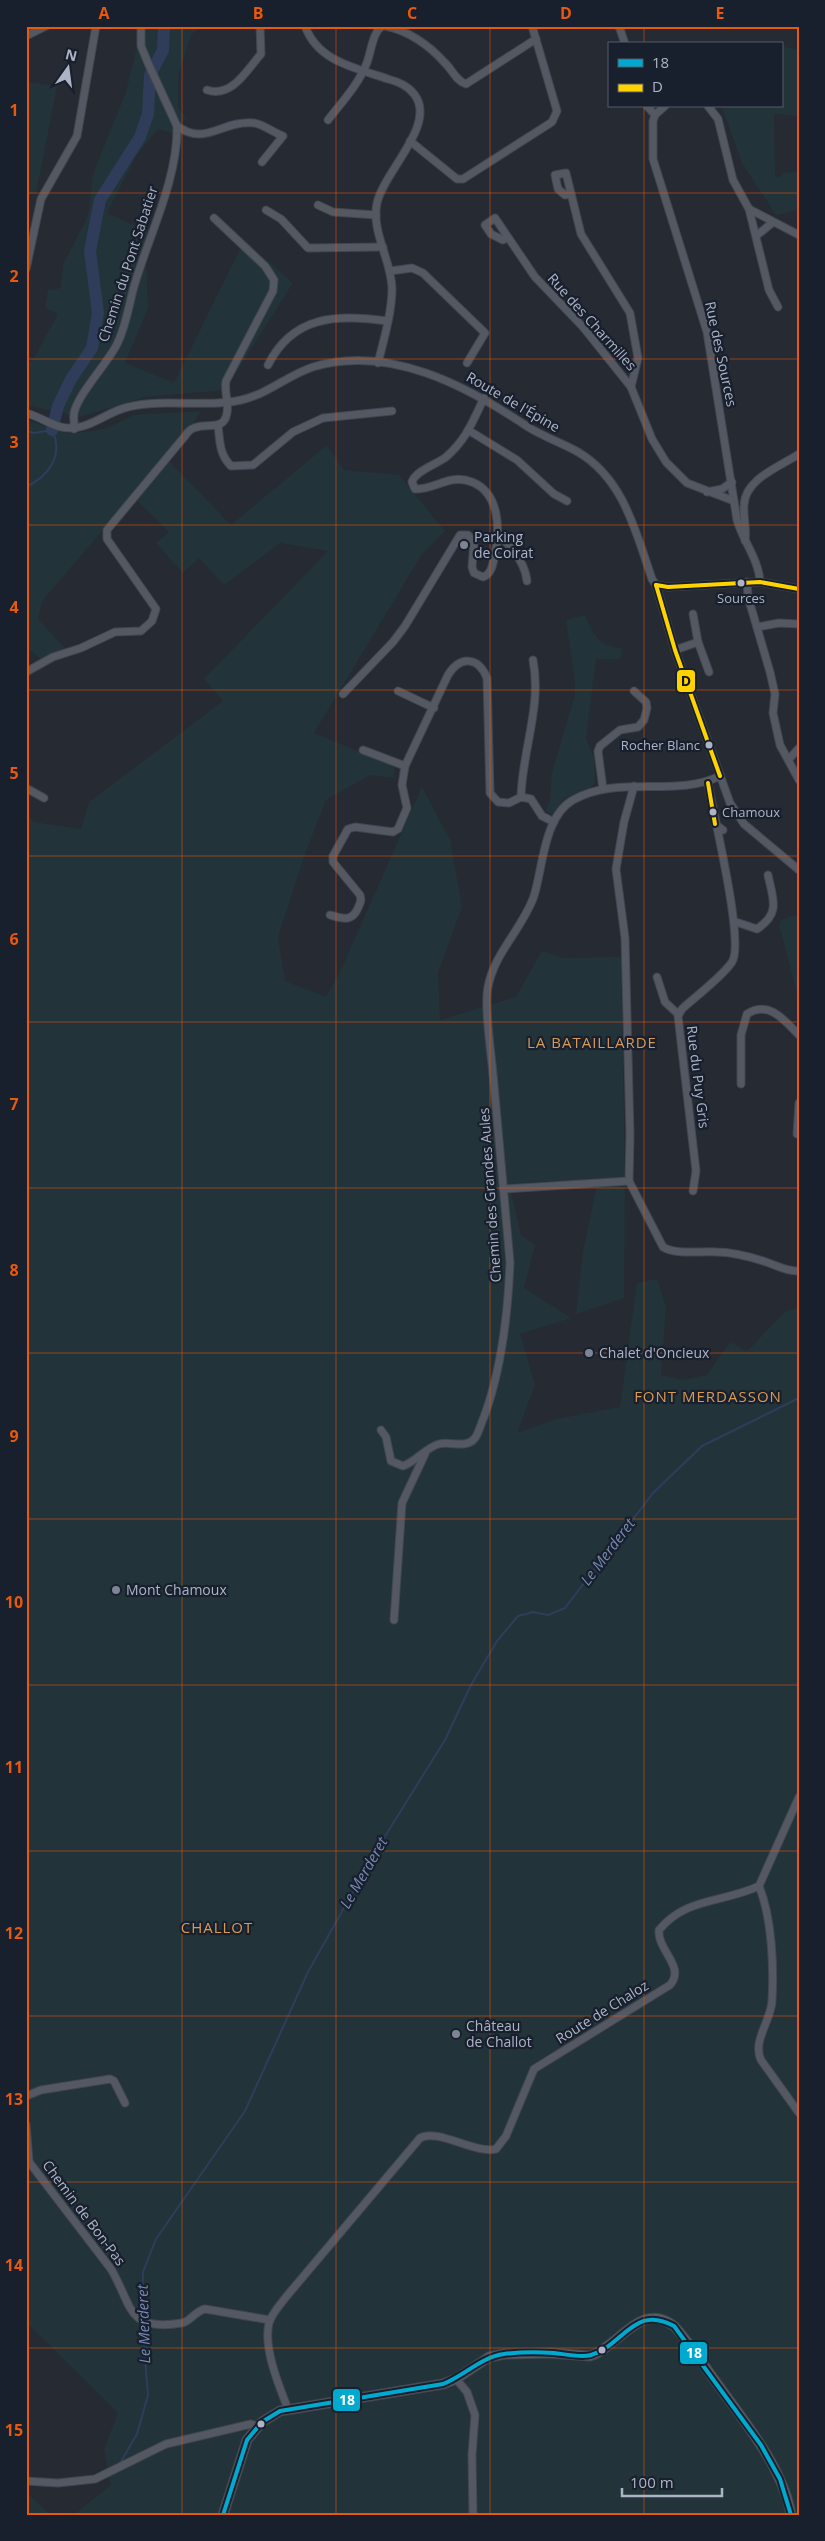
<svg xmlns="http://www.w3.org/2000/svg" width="825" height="2541" viewBox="0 0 825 2541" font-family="'Open Sans',sans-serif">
  <rect width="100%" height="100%" fill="#252a33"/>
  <g fill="#223439">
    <path d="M142,26h59l-10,9 -13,42v30l8,11 -13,15 -15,-4 -22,27 -29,57 42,19 -3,31 2,45 -23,55 49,20 70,-142 49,42 -68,107 -80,7 -65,20 -48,-11 -6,2v-42l8,-8 24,-44 -13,-6 3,-18 13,-2 2,-23 25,-49 5,-42 33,-82z"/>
    <path d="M781,46l18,4v66l-25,-2 1,63 7,-1v-3l17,-2v39l-23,5 -34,-52 -20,-56 -2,-1h61z"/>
    <path d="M26,82l31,4 -21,108h-10z"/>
    <path d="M201,411l-31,51 61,63 96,-80 17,25 55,5 46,56 -23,23 -108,179 80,33v12l-24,-3 -44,25 -22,57 -26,80 7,44 41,16 15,-27 81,-183 28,53 12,67 -24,66 2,47 76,-23 26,-46 22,7 57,-1 4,217 -1,124 -48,16 7,-62 15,-72 -68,2 -19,9 10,44 14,10 -11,43 47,30 -51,16 15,51 -18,48 39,-14 64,-12 17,-124 20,-4 9,28 -5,68 22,5 24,-5 23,-33 17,9 38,-39 14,-5v1208h-773v-23l23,22 27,-1 35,-28 -7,-36 14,-36 -92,-91v-1508l8,8 47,7 8,-27 134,-101 -19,-22 124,-128 -48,-8 -56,42 -25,-27 -16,15 -27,-30 13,-11 -37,-36 -90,105 -4,18 28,30 -24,11 -16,-13v-227l43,14 36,-5 29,-14z"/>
    <path d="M585,615c7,19 14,31 35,33l2,2 -2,9h-24l-10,80 8,19 1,25c-6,8 -17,8 -26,13 -8,4 -11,12 -17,18l-6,-3 4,-11 2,-28 23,-77v-14l-9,-61z"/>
    <path d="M799,914v81l-1,1 -19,-71 2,-5z"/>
  </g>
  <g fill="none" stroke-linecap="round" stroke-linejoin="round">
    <g stroke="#2f3d5b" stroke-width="2">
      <path d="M26,431l8,2 18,-3c12,25 -3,46 -26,57"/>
      <path d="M142,2316l1,-44 13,-33 89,-128 63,-139 66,-118 71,-114 26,-55 26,-44 21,-25 15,-4 15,3 17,-7 88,-115 49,-47 97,-48"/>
      <path d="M119,2465l18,-31 11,-39 -6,-72"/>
    </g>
    <path stroke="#2f3d5b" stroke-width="12" d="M52,430l6,-24 13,-27 21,-31 6,-35 -8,-62 10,-51 40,-63 8,-23 2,-39 13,-25 1,-24"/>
    <defs>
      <g id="minor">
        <path d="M305,26c13,36 51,42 83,53 10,3 19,6 26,15 24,30 -30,77 -37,109 -6,29 14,56 15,85 0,24 -8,51 -14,75"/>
        <path d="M385,26c22,4 44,19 59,36 8,7 12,19 22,22l70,-45"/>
        <path d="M619,26l6,18"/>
        <path d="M26,36l20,-10"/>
        <path d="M207,90c25,8 39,-19 54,-36l-1,-28"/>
        <path d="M647,106l8,9"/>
        <path d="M665,106l-10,9 -2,6v38l54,173 30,188c6,21 22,40 23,62"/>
        <path d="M708,106l10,13 15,61 16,29 20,81 9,17"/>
        <path d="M328,120c13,-17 30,-35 38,-55 5,-10 6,-34 17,-39"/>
        <path d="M177,126c29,21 44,-6 77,-3 9,1 20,10 29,13l-21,26"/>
        <path d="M410,141l47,38h6l89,-57 5,-11 -25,-85"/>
        <path d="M571,194l-6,1 -7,-6 -3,-14 11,-2 15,61 49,79 8,45 -7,29"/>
        <path d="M318,205l15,7 43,3"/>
        <path d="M749,209l50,26"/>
        <path d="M266,210l15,9 27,29 75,-1"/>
        <path d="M756,236l16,-13"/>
        <path d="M507,237l-4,3 -12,-6 -6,-9 10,-7 40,59 48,50 48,60 21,52 14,23 21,21 47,18"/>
        <path d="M26,269l15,-70 36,-63 19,-110"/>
        <path d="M390,271l22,-3 11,5 62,60 -18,30"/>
        <path d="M268,365c25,-50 70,-51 119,-44"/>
        <path d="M26,413c12,3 23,11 35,14 26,6 44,-15 67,-20 37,-9 76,1 113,-7 27,-6 47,-25 72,-33 76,-23 154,19 215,60 16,10 34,16 50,25 46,27 58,81 74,127l4,6 19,65 55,153 14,21 55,46"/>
        <path d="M218,426c2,15 1,28 13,40l22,-1 40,-33 30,-14 69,-7"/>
        <path d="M74,429c1,-5 -1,-10 0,-16 4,-19 32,-48 42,-67 11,-20 13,-45 20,-66 15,-49 42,-103 41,-154l-29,-63 -7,-17v-20"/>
        <path d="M468,430l49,30 37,34 13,7"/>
        <path d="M707,492l15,-3 10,-7"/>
        <path d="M498,535c14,12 27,28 29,46"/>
        <path d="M745,541c2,-12 -2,-24 -1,-36 1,-26 35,-38 55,-51"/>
        <path d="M747,582l1,15 22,75 5,22 -2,19 7,32 19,35"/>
        <path d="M656,585l12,2 92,-5 39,7"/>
        <path d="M693,614l5,28 11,30"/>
        <path d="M757,627l22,-4 20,1"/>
        <path d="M675,650l23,-8"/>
        <path d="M26,672l27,-15 28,-9 34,-16 26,-1 11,-10 4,-12 -49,-70v-9l78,-94c2,-3 6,-7 9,-8 12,-6 30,4 33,-15 2,-11 -3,-21 -1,-32l47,-90 1,-11 -9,-14 -51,-48"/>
        <path d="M398,691l36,17"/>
        <path d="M343,694l50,-52 12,-16 55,-91h8l6,7 -2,25 2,6 9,4c9,-3 10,-14 12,-23 5,-24 5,-61 -23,-72 -23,-9 -37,8 -57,7l-3,-7c3,-11 25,-18 34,-25 20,-17 27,-36 38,-59"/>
        <path d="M363,750l42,16"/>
        <path d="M789,759l10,-11"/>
        <path d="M634,786l-10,36 -8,47 9,69 5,196 -1,47 34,66c12,8 38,4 53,5 15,0 35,5 50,10 12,4 19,9 33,9"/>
        <path d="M26,788l18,10"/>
        <path d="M603,789l-5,-38 2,-5 20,-16 18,-3 6,-7 3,-12 -1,-6 -12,-11"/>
        <path d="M521,797c1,-46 21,-90 12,-137"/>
        <path d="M715,824l8,6"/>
        <path d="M330,915c13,4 22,7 28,-7 2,-5 4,-7 2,-13l-27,-33v-6l15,-27 7,-2 38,5 5,-3 9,-21 -5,-23 3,-19 43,-91c12,-19 30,-19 39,3l3,115 8,9 11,1 12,-6 10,2 11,17 12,6"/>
        <path d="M736,922l21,7c24,-16 16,-30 11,-54"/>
        <path d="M657,977l8,25 13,12"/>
        <path d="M741,1084v-49l6,-21c22,-14 37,6 52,21"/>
        <path d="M797,1134l2,-31"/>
        <path d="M503,1189l126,-8"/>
        <path d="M693,1191l3,-20 -18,-155 4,-7c13,-12 41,-33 50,-47 13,-19 -19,-149 -24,-179"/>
        <path d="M381,1430l5,7 5,24 12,5c14,-5 22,-18 36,-22 11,-3 28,5 36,-6 4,-5 6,-15 9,-21 18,-49 24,-103 26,-155 -6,-63 -11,-126 -17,-188 -2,-23 -9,-67 -5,-87 6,-34 35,-59 46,-91 9,-29 10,-80 39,-96 45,-26 102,-2 147,-24"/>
        <path d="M394,1620l8,-117 23,-49"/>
        <path d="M759,1886c13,32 15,81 13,115 -1,20 -20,40 -11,59l38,53"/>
        <path d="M26,2096l15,-6 69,-11 4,2 11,22"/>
        <path d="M26,2124l3,37"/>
        <path d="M26,2158l85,111c22,37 15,63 71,54 8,-1 13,-12 23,-14l65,11"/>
        <path d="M456,2379l11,13 8,23 -3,40 1,60"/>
        <path d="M288,2409c-9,-23 -25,-61 -19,-86 3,-10 11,-18 17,-26l134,-159c18,-10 54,16 76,11l10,-13 28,-67 136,-84c16,-18 -13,-35 -11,-55 27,-33 64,-27 100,-44l40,-89"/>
        <path d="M26,2481l32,2 37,-4 71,-35 85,-20 6,2"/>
      </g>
      <path id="major" d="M223,2515l24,-75 15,-18 18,-11 163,-27 13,-5 33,-22 16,-3 45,-1 40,3c30,-10 51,-56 84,-30 16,17 28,37 42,56 27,38 67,85 75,133"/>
    </defs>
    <use href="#minor" stroke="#42464e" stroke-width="9"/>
    <use href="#major" stroke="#424750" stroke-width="11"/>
    <use href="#minor" stroke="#545862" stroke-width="7"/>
    <use href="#major" stroke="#575a64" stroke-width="9"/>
    <defs>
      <path id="bus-1" d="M223,2515l24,-75 15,-18 18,-11 163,-27c21,-8 38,-27 61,-30 16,-2 34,-2 50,-1 10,1 27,5 37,2 33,-10 43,-51 83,-29l87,119 19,34 11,36"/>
      <g id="bus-2">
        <path d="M656,585l19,65 45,126"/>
        <path d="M656,585l12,2 92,-5 39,7"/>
        <path d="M708,783l7,41"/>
      </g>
    </defs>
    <use href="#bus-1" stroke="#181f2d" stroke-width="8"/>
    <use href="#bus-2" stroke="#181f2d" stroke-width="8"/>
    <use href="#bus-1" stroke="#00a9ce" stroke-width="4"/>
    <use href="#bus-2" stroke="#ffd300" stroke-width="4"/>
  </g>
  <path fill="none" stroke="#e8590c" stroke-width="1" stroke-opacity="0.55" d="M182,26v2489M336,26v2489M490,26v2489M644,26v18M644,106v2409M26,193h773M26,359h773M26,525h773M26,690h773M26,856h773M26,1022h773M26,1188h773M26,1353h773M26,1519h773M26,1685h773M26,1851h773M26,2016h773M26,2182h773M26,2348h773"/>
  <g fill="#7d8493" stroke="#181f2d" stroke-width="2">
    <circle cx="464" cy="545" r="5"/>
    <circle cx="589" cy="1353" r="5"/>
    <circle cx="116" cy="1590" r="5"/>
    <circle cx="456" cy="2034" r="5"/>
  </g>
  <g fill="#adb4c6" stroke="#181f2d" stroke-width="2">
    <circle cx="741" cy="583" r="4.5"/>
    <circle cx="709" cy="745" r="4.5"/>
    <circle cx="713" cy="812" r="4.5"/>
    <circle cx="602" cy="2350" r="4.5"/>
    <circle cx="261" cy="2424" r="4.5"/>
  </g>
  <g text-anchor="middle" stroke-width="4.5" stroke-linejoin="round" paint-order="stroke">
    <g font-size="13" fill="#adb4c6" stroke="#181f2d">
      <text x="741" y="603">Sources</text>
      <text x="700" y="750" text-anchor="end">Rocher Blanc</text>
      <text x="722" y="817" text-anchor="start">Chamoux</text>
    </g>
    <g font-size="14" fill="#adb4c6" stroke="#181f2d">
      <text transform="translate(128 264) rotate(-72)" y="5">Chemin du Pont Sabatier</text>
      <text transform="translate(592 322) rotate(48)" y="5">Rue des Charmilles</text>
      <text transform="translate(721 354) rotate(78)" y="5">Rue des Sources</text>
      <text transform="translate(513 402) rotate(30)" y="5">Route de l'Épine</text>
      <text transform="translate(698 1077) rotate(83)" y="5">Rue du Puy Gris</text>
      <text transform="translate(490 1195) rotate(-94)" y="5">Chemin des Grandes Aules</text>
      <text transform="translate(602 2012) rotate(-32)" y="5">Route de Chaloz</text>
      <text transform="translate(84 2213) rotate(53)" y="5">Chemin de Bon-Pas</text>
    </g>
    <g font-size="14" fill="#adb4c6" stroke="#181f2d" text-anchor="start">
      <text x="474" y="542">Parking<tspan x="474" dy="16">de Coirat</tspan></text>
      <text x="599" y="1358">Chalet d'Oncieux</text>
      <text x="126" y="1595">Mont Chamoux</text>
      <text x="466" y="2031">Château<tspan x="466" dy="16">de Challot</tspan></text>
    </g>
    <g font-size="15" letter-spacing="1" fill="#d99a55" stroke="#181f2d">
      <text x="592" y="1048">LA BATAILLARDE</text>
      <text x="708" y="1402">FONT MERDASSON</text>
      <text x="217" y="1933">CHALLOT</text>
    </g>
    <g font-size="15" font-style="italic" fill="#7488b0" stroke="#181f2d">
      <text transform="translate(608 1552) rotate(-53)" y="5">Le Merderet</text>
      <text transform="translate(364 1873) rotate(-60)" y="5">Le Merderet</text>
      <text transform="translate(144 2324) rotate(-92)" y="5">Le Merderet</text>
    </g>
  </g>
  <g stroke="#181f2d" stroke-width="2">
    <rect x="676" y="669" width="20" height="24" rx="5" fill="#ffd300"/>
    <rect x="679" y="2341" width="29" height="24" rx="5" fill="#00a9ce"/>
    <rect x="332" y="2388" width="29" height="24" rx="5" fill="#00a9ce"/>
  </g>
  <g font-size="14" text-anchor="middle" font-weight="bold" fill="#fff">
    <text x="694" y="2358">18</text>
    <text x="347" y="2405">18</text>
  </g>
  <g font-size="14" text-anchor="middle" font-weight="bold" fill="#111">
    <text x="686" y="686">D</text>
  </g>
  <rect width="825" height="2541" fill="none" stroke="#181f2d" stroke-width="55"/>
  <rect x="608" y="42" width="175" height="65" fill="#181f2d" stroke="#545b6a"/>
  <rect x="618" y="59" width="25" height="8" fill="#00a9ce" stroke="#545b6a"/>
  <text x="652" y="68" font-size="15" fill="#adb4c6">18</text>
  <rect x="618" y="84" width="25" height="8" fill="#ffd300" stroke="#545b6a"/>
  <text x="652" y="92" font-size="15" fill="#adb4c6">D</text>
  <g transform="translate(68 68) rotate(14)" stroke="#181f2d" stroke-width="4" paint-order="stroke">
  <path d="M0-4L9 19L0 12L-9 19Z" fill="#adb4c6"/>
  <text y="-8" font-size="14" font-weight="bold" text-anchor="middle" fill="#adb4c6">N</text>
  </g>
  <path d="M622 2488v8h100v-8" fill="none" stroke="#adb4c6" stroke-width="2.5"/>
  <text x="630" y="2488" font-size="15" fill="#adb4c6" stroke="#181f2d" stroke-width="4" paint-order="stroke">100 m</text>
  <rect x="28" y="28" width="770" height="2486" fill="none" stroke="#e8590c" stroke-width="2"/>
  <g font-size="16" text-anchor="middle" font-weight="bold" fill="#e8590c">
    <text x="104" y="19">A</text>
    <text x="258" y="19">B</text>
    <text x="412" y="19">C</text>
    <text x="566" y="19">D</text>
    <text x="720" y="19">E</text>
    <text x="14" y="116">1</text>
    <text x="14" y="282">2</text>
    <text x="14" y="448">3</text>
    <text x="14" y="613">4</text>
    <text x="14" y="779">5</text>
    <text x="14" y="945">6</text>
    <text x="14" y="1110">7</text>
    <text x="14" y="1276">8</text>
    <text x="14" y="1442">9</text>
    <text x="14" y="1608">10</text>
    <text x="14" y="1773">11</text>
    <text x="14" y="1939">12</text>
    <text x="14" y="2105">13</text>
    <text x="14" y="2271">14</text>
    <text x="14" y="2436">15</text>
  </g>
</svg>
